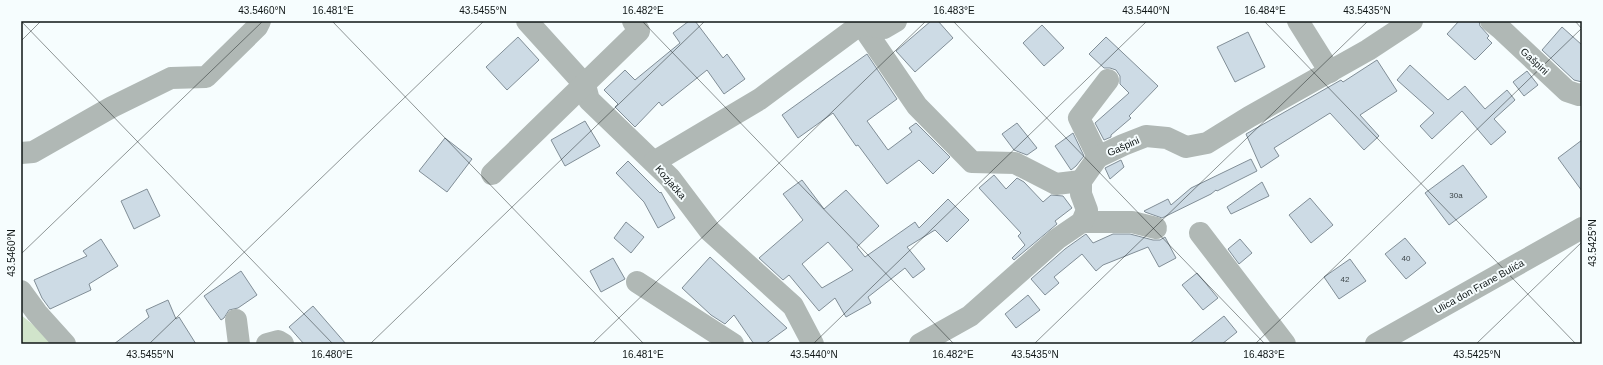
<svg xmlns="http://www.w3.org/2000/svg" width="1603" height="365" viewBox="0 0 1603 365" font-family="Helvetica,sans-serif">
  <rect width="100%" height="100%" fill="#f6fdfe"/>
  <path fill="#d1e4cb" d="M21,315l35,28 1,1h-36z"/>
  <g fill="#cddbe5" stroke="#818e97" fill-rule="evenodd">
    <path d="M689,21h6l28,37 4,-4 18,25 -21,15 -17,-24 -45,36 -3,-4 -24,25 -20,-20 3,-3 -14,-14 21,-20 10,10 45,-37 -7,-10z"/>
    <path d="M931,21h7l15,17 -38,34 -19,-21z"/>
    <path d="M1459,21h20l1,5 9,10 -2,2 5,5 -17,17 -28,-26z"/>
    <path d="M1042,25l22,23 -20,18 -21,-23z"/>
    <path d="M1562,27l20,18v37l-8,-2 -32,-30z"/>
    <path d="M1248,32l17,35 -30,15 -18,-35z"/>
    <path d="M518,37l21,23 -32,30 -21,-23z"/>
    <path d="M1106,37l52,49 -29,30 2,2 -20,17v2l-7,3 -9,-17 34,-30 -9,-9v-8l-4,-6 -6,-2h-6l-15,-14z"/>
    <path d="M867,54l30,45 -30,22 21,29 24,-18 -3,-4 7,-5 34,34 -17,17 -14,-14 -32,24 -29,-39 -2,1 -23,-33 -35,25 -16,-23z"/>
    <path d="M1377,60l20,31 -37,24 19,21 -15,14 -34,-37 -56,35 5,8 -18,12 -15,-34 95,-54 2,2z"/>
    <path d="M1410,65l38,35 17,-14 20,23 22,-19 8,10 -21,19 12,13 -15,13 -29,-34 -30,28 -12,-13 14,-13 -37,-33z"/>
    <path d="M1527,71l11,14 -14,11 -11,-14z"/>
    <path d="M585,121l15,25 -35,20 -14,-26z"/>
    <path d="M1017,123l20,25 -10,7 -13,-5 -12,-16z"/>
    <path d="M1073,133l11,23 -8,10 -5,4 -16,-24z"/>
    <path d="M445,138l27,21 -25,33 -28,-21z"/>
    <path d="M1582,140v51l-24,-33z"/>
    <path d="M1251,159l6,12 -40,20 -1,-1 -5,4 -49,24 -17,-6 -1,-1 24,-12 3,6 20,-17z"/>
    <path d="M1121,160l3,7 -14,12 -5,-11z"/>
    <path d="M628,161l32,32 1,-1 14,26 -17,10 -14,-26 -28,-29z"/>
    <path d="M1463,165l24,32 -38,28 -24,-32z"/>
    <path d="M994,175l12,14 11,-11 7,4 19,20 8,-7 12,1 9,12 -17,13 2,3 -43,36 -2,-2 13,-13 -7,-9 3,-3 -42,-45z"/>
    <path d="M802,180l22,29 22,-19 33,36 -22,21 8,10 50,-35 4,6 29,-29 21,21 -22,22 -12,-12 -28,17 18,22 -12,9 -8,-10 -37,29 3,6 -25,14 -11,-19 -16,13 -30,-36 -6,5 -24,-22 44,-38 -20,-26zM828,242l25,28 -31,18 -20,-24z"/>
    <path d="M1262,182l7,14 -38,18 -4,-7z"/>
    <path d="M147,189l13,27 -26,13 -13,-28z"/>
    <path d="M1310,198l23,27 -22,18 -22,-28z"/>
    <path d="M626,222l18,15 -13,16 -17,-15z"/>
    <path d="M1086,234l7,9 20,-9h17l23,6h7l5,-3 11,21 -17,9 -11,-20 -45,18 -7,6 -14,-17 -28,23 5,6 -14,12 -14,-16 34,-30z"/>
    <path d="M1405,238l21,25 -20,16 -21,-25z"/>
    <path d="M101,239l17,27 -29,18 2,6 -41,19 -8,-11 -8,-18 53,-24 -4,-5z"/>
    <path d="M1240,239l12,14 -13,11 -11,-15z"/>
    <path d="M710,257l77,71 -22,16h-11l-20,-29 -9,9 -14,-9 -29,-27z"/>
    <path d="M613,258l12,21 -24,13 -11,-21z"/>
    <path d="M1350,259l16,22 -27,18 -15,-22z"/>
    <path d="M241,271l16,24 -19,13 -9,2 -5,8 -3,2 -17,-24z"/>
    <path d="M1197,273l21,25 -15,12 -21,-25z"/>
    <path d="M1028,295l12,15 -24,18 -11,-14z"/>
    <path d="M168,300l8,19 3,-2 17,27h-82l35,-27 -3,-7z"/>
    <path d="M313,306l33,38h-42l-15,-17z"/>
    <path d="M1224,316l13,16 -15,12h-33z"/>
  </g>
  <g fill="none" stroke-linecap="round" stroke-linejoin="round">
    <g stroke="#b0b8b5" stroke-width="22">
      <path d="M527,21l58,64 4,15 81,78 40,53 83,75 20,38"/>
      <path d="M861,21v3l56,82 55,56 43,1 41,21 25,-3"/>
      <path d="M1298,21l32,51"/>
      <path d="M1491,21l10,8 66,62 12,4 3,-1"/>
      <path d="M21,153l12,-1 79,-45 59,-29 35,-1 51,-50 3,-6"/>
      <path d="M1098,157l-19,-39 29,-38"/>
      <path d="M654,162l106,-63 101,-75 23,4 12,-7"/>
      <path d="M492,174l147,-143 -6,-10"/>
      <path d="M1082,222h50l24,6"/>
      <path d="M1200,233l85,111"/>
      <path d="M637,282l96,62"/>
      <path d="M21,291l16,22 28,31"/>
      <path d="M236,320l3,24"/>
      <path d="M267,344l11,-3 5,3"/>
      <path d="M920,344l50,-28 87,-77 25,-17 5,-12 -6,-16v-13l17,-24 25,-12 23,-9 21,2 19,9 21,-4 42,-26 119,-67 44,-29"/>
      <path d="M1376,344l206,-116"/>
    </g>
  </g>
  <path fill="none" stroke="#0f1616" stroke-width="1" stroke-opacity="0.45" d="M21,21l312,323M332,21l312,323M642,21l312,323M953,21l312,323M1264,21l312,323M1575,21l7,8M21,41l20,-20M21,254l242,-233M21,343l1,1M149,344l335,-323M370,344l335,-323M592,344l334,-323M813,344l334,-323M1034,344l334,-323M1255,344l327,-316M1476,344l106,-102"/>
  <g text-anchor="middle" stroke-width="4" stroke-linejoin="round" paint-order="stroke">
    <g font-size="8" fill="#3e474a">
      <text x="1456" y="198">30a</text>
      <text x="1406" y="261">40</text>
      <text x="1345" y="282">42</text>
    </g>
    <g font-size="10" fill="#0f1616" stroke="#f6fdfe">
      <text transform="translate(1535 61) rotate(43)" y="4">Gašpini</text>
      <text transform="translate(1123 146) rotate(-24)" y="4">Gašpini</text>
      <text transform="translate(671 182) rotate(49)" y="4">Kozjačka</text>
      <text transform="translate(1479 286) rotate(-29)" y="4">Ulica don Frane Bulića</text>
    </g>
  </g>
  <rect width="1603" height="365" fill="none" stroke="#f6fdfe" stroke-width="44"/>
  <rect x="22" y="22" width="1559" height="321" fill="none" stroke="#0f1616" stroke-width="1.5"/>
  <g font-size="10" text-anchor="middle" fill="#0f1616">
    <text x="262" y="14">43.5460°N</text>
    <text x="333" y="14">16.481°E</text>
    <text x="483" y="14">43.5455°N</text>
    <text x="643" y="14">16.482°E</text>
    <text x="954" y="14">16.483°E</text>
    <text x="1146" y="14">43.5440°N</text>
    <text x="1265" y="14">16.484°E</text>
    <text x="1367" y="14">43.5435°N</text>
    <text transform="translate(1592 243) rotate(-90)" y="4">43.5425°N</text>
    <text transform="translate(11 253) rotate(-90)" y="4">43.5460°N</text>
    <text x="150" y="358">43.5455°N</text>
    <text x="332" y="358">16.480°E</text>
    <text x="643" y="358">16.481°E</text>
    <text x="814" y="358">43.5440°N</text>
    <text x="953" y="358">16.482°E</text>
    <text x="1035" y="358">43.5435°N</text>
    <text x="1264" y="358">16.483°E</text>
    <text x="1477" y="358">43.5425°N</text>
  </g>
</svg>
